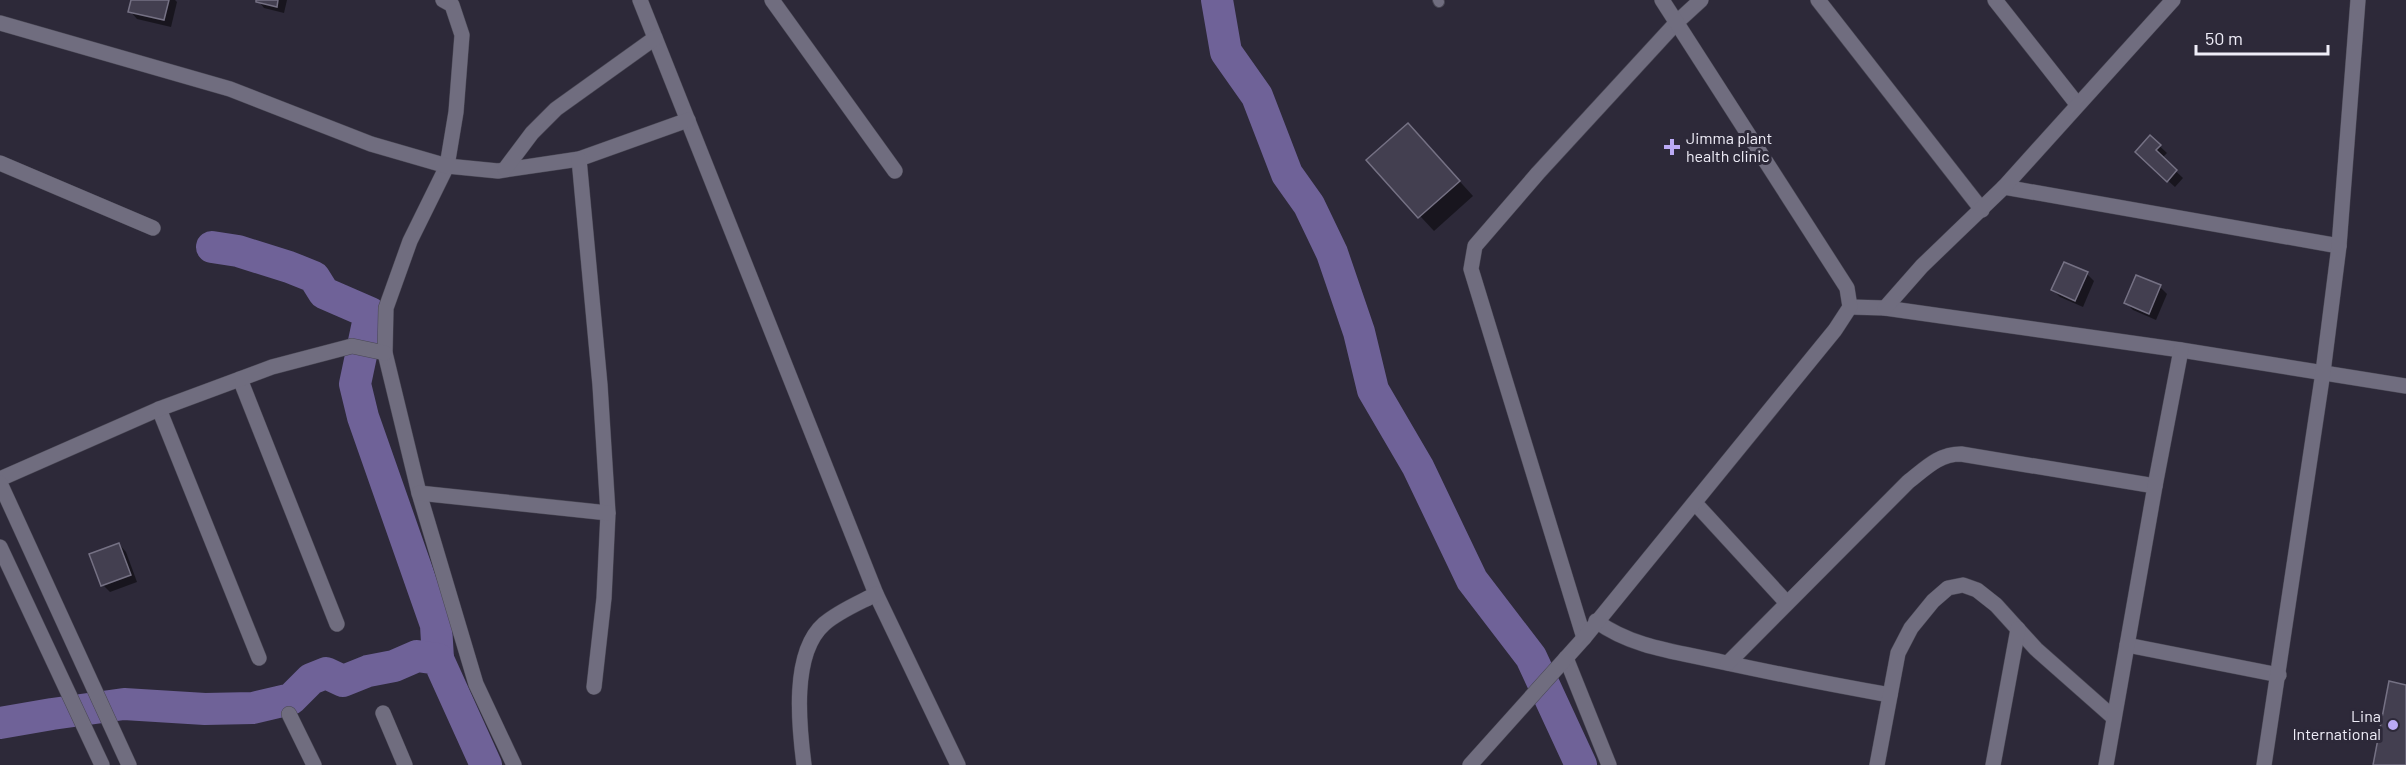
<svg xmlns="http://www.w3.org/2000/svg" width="2406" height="765" viewBox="0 0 2406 765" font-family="Barlow,sans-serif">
  <rect width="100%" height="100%" fill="#2d2939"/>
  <g fill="#0007">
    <path d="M132,0h43l2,2 -6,25 -34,-8 -7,-8z"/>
    <path d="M258,0h29l-3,13 -20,-5z"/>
    <path d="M2150,137l17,16 -5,5 21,20 -8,9 -31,-28z"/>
    <path d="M1422,140l51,56 -39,35 -66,-71z"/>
    <path d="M2087,274l7,7 -11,26 -23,-10 -7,-7z"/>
    <path d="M2160,287l7,7 -11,26 -23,-10 -7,-7z"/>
    <path d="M119,544l7,8 11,30 -27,10 -7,-7z"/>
  </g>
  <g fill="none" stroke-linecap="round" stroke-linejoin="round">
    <g stroke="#6f6298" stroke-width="32">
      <path d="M1217,0l9,52 31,44 30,78 22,31 23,48 27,79 14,58 45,77 54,113 59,77 50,108"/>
      <path d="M212,247l26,4 51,16 25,10 10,16 46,20 -15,71 8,33 73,208 2,34"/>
      <path d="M0,723l52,-9 72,-10 81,5 48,-1 38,-9 20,-20 15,-6 17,8 25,-10 26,-5 23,-10 21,3 48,106"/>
    </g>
  </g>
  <g fill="#433f50" stroke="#757184" stroke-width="1.5">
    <path d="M131,0h38l-5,20 -36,-8z"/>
    <path d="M256,0h22l-1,7 -21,-5z"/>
    <path d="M1408,123l52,58 -42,37 -52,-58z"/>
    <path d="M2150,135l11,10 -5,5 21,20 -10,12 -32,-30z"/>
    <path d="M2064,262l24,10 -13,29 -24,-11z"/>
    <path d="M2136,275l25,10 -12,29 -25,-11z"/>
    <path d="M119,543l12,32 -30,11 -12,-32z"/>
    <path d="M2389,681l17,4v80h-33z"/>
  </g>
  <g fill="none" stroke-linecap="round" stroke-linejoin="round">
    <defs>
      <path id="lane" d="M1438,0l1,2"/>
      <g id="street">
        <path d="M443,0l9,5 10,30 -6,77 -9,54 -37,75 -24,67 -1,45 34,140 57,191 38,81"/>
        <path d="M640,0l236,594 82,171"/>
        <path d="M772,0l123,171"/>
        <path d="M1818,0l164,210"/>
        <path d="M1995,0l82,104"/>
        <path d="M0,23l230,66 141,55 76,22 51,5 81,-12 109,-39"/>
        <path d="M579,159l21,226 8,128 -4,85 -10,89"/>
        <path d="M0,163l153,65"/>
        <path d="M505,169l27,-36 24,-24 99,-71"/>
        <path d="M2004,187l335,59"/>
        <path d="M1850,307l35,1 296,42 225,36"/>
        <path d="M1885,308l37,-42 82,-79 169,-187"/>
        <path d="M240,379l97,245"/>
        <path d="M159,409l100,249"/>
        <path d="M0,479l159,-70 113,-42 80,-21 33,7"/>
        <path d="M0,483l129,282"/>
        <path d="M419,493l189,20"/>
        <path d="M1695,503l92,100"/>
        <path d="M0,547l102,218"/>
        <path d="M1596,621c37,27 82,31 126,41 56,12 111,23 168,33"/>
        <path d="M1584,638l-113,-369 4,-23 63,-73 139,-151 24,-22"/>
        <path d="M2127,645l152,30"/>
        <path d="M1566,658l43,107"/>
        <path d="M1728,663l180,-181c17,-13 30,-28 53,-28l194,32"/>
        <path d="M383,713l22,52"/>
        <path d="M289,714l25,51"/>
        <path d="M804,765c-5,-39 -13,-112 20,-141 15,-13 35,-21 52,-30"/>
        <path d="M1470,765l114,-127 251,-308 15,-23 -3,-19 -185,-288"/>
        <path d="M1877,765l21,-112 13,-25 22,-27 15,-13 15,-3 14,5 19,15 40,44 78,69"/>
        <path d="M1993,765l25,-136"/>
        <path d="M2106,765l49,-279 26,-136"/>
        <path d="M2264,765l59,-393 16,-126 19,-246"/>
      </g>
    </defs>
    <use href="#lane" stroke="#494754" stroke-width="12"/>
    <use href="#street" stroke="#494754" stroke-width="16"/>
    <use href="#lane" stroke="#706d7f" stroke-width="10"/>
    <use href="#street" stroke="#706d7f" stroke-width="15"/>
  </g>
  <g fill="#bbaaf6" stroke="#2d2939" stroke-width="2">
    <path d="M1669 138h6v6h6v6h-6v6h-6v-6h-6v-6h6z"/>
    <circle cx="2393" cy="725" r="6"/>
  </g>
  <g text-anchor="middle" stroke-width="6" stroke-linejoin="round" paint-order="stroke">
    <g font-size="16" fill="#efedf8" stroke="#2d2939" text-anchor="start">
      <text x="1686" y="144">Jimma plant<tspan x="1686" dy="18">health clinic</tspan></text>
      <text x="2381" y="722" text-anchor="end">Lina<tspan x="2381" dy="18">International</tspan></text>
    </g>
  </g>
  <path d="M2196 45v9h132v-9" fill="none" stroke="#efedf8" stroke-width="3"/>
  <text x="2205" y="45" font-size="18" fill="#efedf8" stroke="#2d2939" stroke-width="4.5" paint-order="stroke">50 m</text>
</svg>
